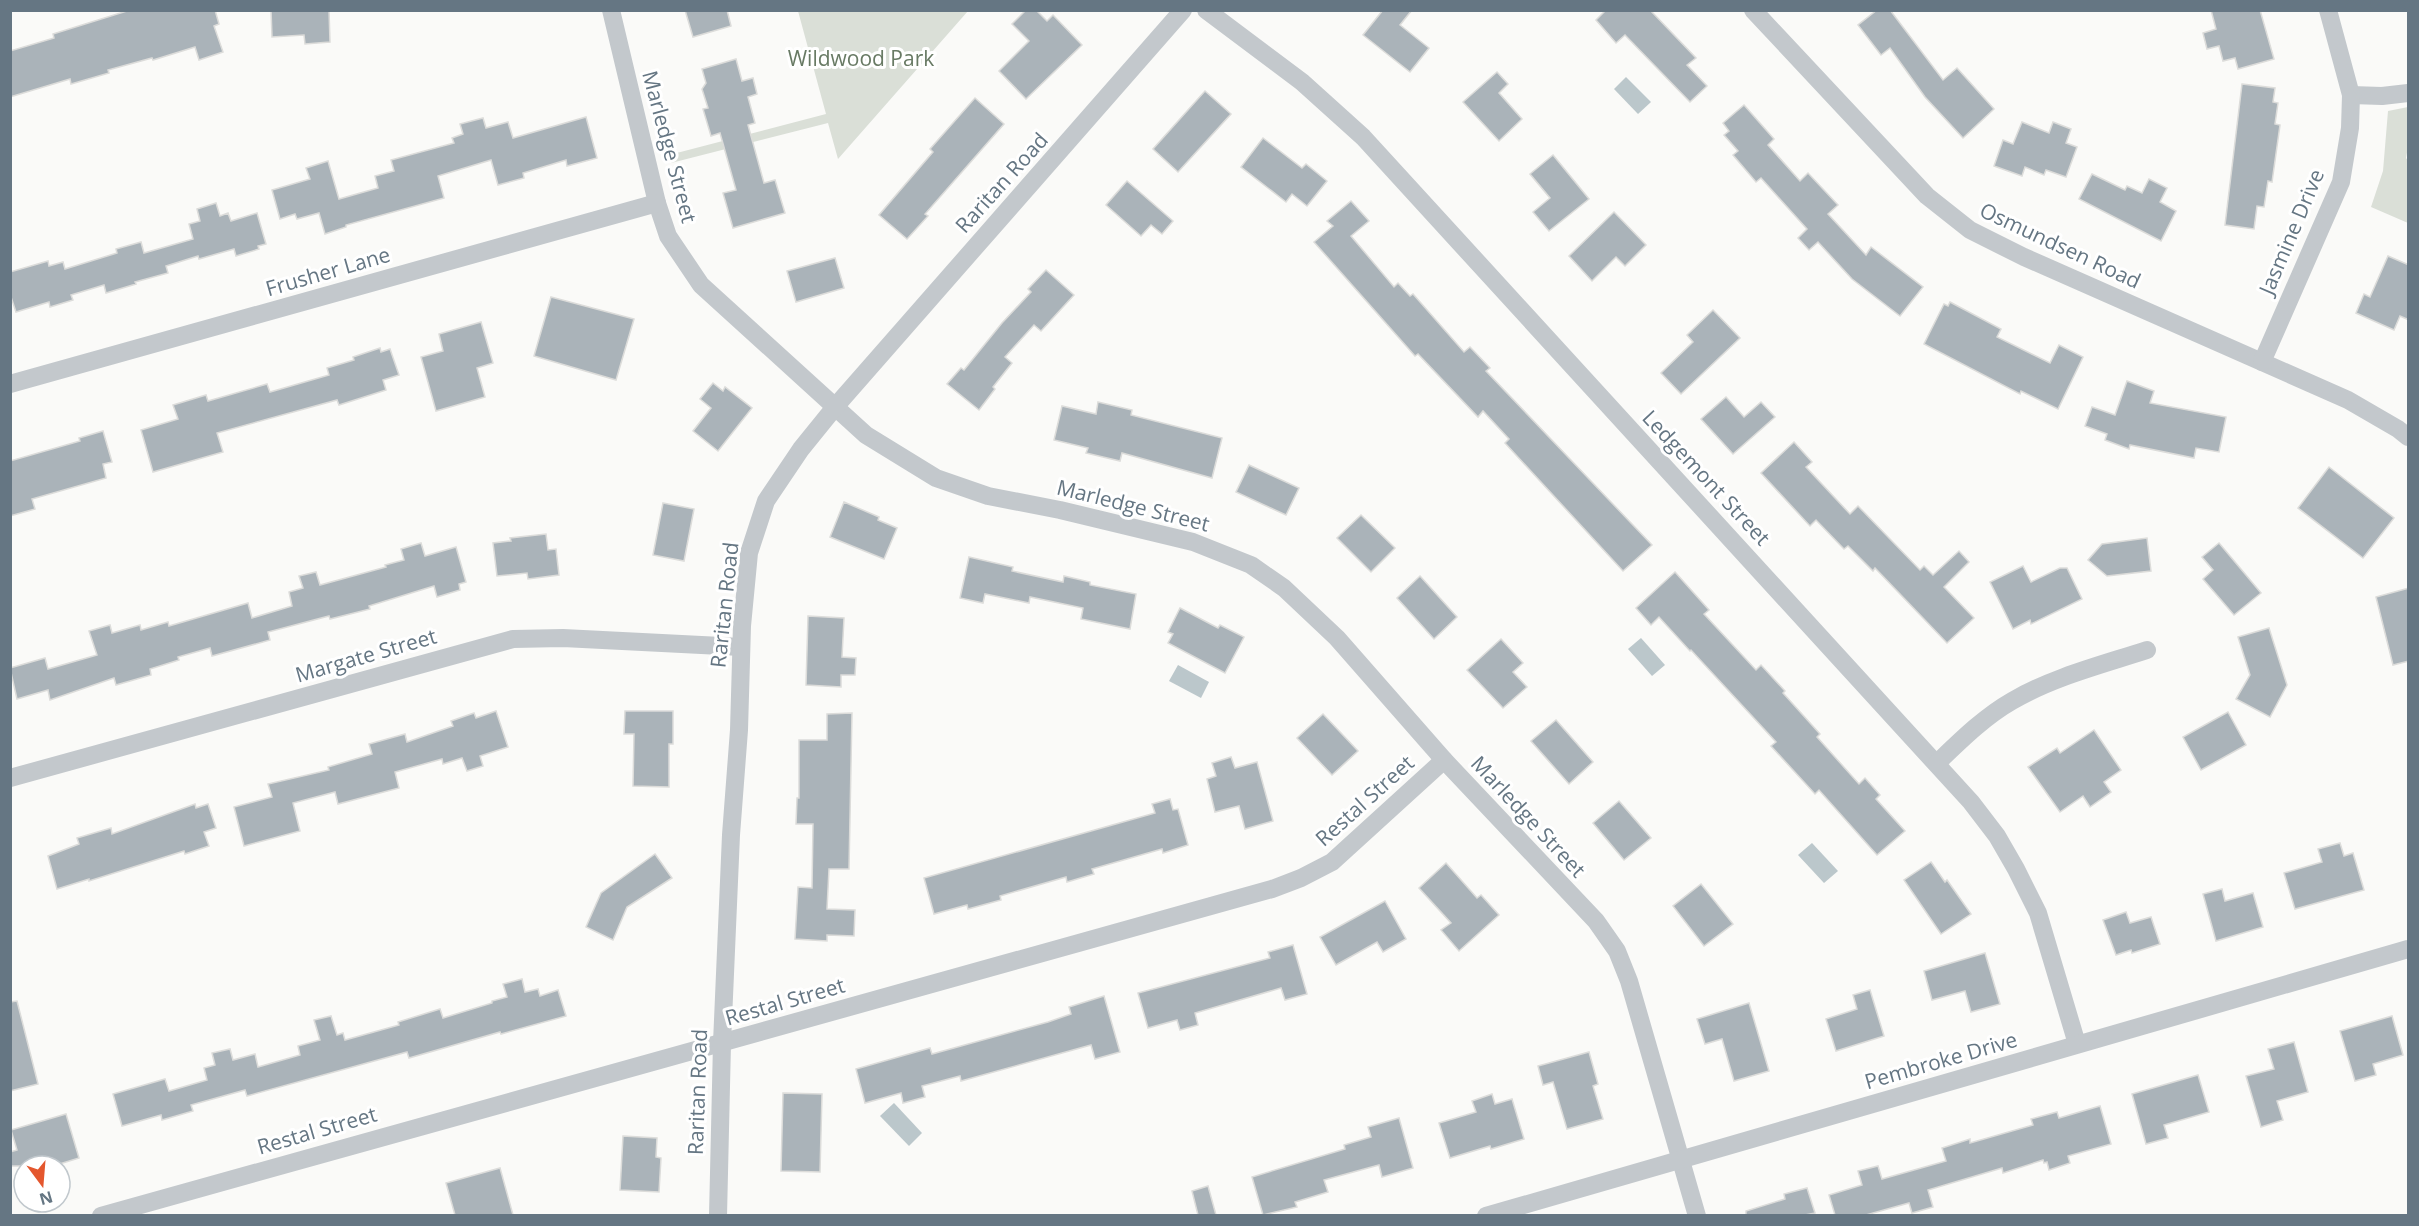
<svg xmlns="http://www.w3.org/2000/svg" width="2419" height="1226" viewBox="0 0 2419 1226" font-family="'Open Sans',sans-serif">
  <rect width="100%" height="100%" fill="#fafaf8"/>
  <g fill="#dadfd7">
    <path d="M798,11h170l-130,148 -10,-36 -157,40 -2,-8 157,-41z"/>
    <path d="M2408,107v40l-2,11 2,3v62l-37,-16 12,-36 5,-60z"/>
  </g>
  <g fill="#bbc7cb">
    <path d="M1626,77l25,25 -13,12 -24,-25z"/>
    <path d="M1641,638l24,27 -13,11 -24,-27z"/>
    <path d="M1178,665l31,17 -8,16 -32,-17z"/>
    <path d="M1812,843l26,28 -14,12 -26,-28z"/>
    <path d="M894,1103l28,30 -13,13 -29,-30z"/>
  </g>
  <g fill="#aab3b9" stroke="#dcdcda" stroke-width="1.5">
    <path d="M130,10h85l4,14 -5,2 9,26 -24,8 -4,-13 -42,13 -1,-2 -44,12 1,3 -38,11 -1,-5 -60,18v-46l44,-13 -1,-4z"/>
    <path d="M271,10h58l1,32 -25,2 -1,-9 -32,2z"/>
    <path d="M685,10h42l4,16 -38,11z"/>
    <path d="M1026,10h10l11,11 6,-6 29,30 -56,54 -27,-28 30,-30 -17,-17z"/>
    <path d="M1383,10h29l-12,15 29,23 -19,24 -47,-37z"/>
    <path d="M1606,10h44l46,48 -9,7 20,21 -17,16 -65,-67 -9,8 -20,-23z"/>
    <path d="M1877,10h13l53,70 14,-12 37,41 -31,29 -38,-41 -35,-49 -9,7 -23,-30z"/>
    <path d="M2211,10h49l14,49 -36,10 -3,-11 -12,3 -4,-15 -12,3 -4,-16 13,-4z"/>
    <path d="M736,59l6,22 11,-3 4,16 -9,3 7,26 -7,2 16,58 11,-3 10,33 -52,15 -10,-35 13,-3 -16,-57 -9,3 -8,-27 5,-1 -6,-19 4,-6 -4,-14z"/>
    <path d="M1497,72l11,12 -9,9 23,26 -23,22 -36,-39z"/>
    <path d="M2242,84l33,4 -2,14 5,1 -3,21 5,1 -8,57 -4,-1 -4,26 -7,-1 -3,23 -29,-4z"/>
    <path d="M1205,91l26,23 -53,58 -25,-23z"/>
    <path d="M975,98l29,26 -79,90 3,2 -21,23 -28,-24 54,-63 -3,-3z"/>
    <path d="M1744,105l30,34 -6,6 32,36 8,-8 30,32 -10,9 38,41 5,-8 52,40 -23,29 -48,-37 -34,-37 -9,8 -11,-12 9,-9 -46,-51 -5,4 -23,-27 5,-4 -14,-16 5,-4 -6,-8z"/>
    <path d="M586,117l11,41 -30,8 -1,-6 -43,13 1,5 -26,7 -7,-25 -53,16 6,22 -98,27v2l-21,7 -6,-21 -22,6 -2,-5 -15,5 -8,-29 38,-11 -4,-11 22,-7 11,38 39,-11 -3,-12 19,-5 -3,-11 63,-17 -2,-5 11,-4 -3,-10 23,-6 3,10 22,-6 5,16z"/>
    <path d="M2022,122l27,11 4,-11 18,7 -5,14 11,4 -11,30 -20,-7 -2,5 -19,-8 -3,9 -28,-10 9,-26 10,4z"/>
    <path d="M1263,138l39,30 4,-4 21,17 -20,25 -15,-12 -6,8 -45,-35z"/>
    <path d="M1553,155l36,44 -40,32 -16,-19 17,-14 -20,-24z"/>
    <path d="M2092,174l33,16 2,-4 15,7 7,-14 18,9 -7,14 16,9 -15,30 -82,-42z"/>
    <path d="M1127,181l46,40 -11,13 -11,-9 -10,11 -35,-31z"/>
    <path d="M1351,201l18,20 -18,15 43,51 4,-4 12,13 3,-2 51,58 6,-5 20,21 -4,3 166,174 -29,26 -118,-128 4,-4 -26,-28 -5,6 -60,-63 -3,2 -101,-114 19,-16 -6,-5z"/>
    <path d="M216,203l4,13 8,-3 3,8 26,-8 9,31 -8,2 1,3 -23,7 -2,-7 -35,10 -1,-3 -32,10 2,7 -33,9 1,2 -30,9 -2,-8 -33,10 2,5 -23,7 -1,-5 -33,10 -6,-18v-22l38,-11 1,5 14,-4 2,7 52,-16 -1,-4 25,-7 3,11 49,-14 -4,-15 11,-3 -3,-12z"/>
    <path d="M1614,212l32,33 -21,21 -9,-9 -24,24 -23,-25z"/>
    <path d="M2388,256l21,9v55l-9,-4 -6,14 -38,-17 8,-19 6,3z"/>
    <path d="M835,258l9,30 -48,14 -9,-31z"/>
    <path d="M1046,270l28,25 -33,36 -7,-6 -29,32 7,6 -19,24 2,2 -16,21 -32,-26 14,-16 3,2 38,-47 29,-31 -3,-3z"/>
    <path d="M551,297l83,22 -18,61 -82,-24z"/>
    <path d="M1950,302l51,27 -4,8 53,26 9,-18 24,12 -25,52 -37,-18 -1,3 -96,-50 20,-40 4,2z"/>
    <path d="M1713,310l27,28 -59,56 -20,-21 32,-31 -6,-7z"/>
    <path d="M481,322l12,41 -16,5 8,29 -49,14 -15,-54 22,-6 -4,-17z"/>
    <path d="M380,348l1,4 9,-3 9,26 -16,5 3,10 -47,15 -2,-5 -120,33 6,19 -70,20 -12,-42 37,-11 -5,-14 33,-10 2,6 59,-17 3,8 59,-17 -2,-7 27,-8 -1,-3z"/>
    <path d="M2127,381l27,10 -4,12 76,14 -7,35 -23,-4 -2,10 -64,-13 -1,4 -24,-9 2,-6 -22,-8 7,-19 23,8z"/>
    <path d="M713,383l10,8 2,-4 27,21 -34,43 -25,-20 18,-23 -11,-9z"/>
    <path d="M1726,397l18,20 17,-15 14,15 -42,37 -32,-35z"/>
    <path d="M1098,402l34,8 -1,5 91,23 -10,40 -90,-25 -2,8 -34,-8 2,-5 -34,-8 8,-34 34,8z"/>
    <path d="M103,431l9,31 -9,2 3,14 -74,21 3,10 -25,7v-55l70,-20 -1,-3z"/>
    <path d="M1794,442l18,20 -6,5 44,47 8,-8 62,64 4,-4 9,9 26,-24 10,11 -25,25 30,31 -27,25 -72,-75 -2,3 -25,-25 -4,3 -28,-29 -6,6 -49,-53z"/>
    <path d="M1249,465l50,23 -13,27 -50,-23z"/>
    <path d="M2329,467l65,51 -31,40 -65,-50z"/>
    <path d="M844,502l35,15 -1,3 19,8 -13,31 -54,-22z"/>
    <path d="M663,503l31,6 -10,52 -31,-6z"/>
    <path d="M1361,515l34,33 -24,24 -34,-34z"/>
    <path d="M546,534l2,16 8,-1 3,26 -31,4 -1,-6 -30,3 -4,-33 18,-2 -1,-3z"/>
    <path d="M2147,538l4,33 -44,5 -19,-16 14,-16z"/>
    <path d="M421,543l4,13 31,-9 10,35 -7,2 1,6 -23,7 -3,-11 -65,20 1,3 -40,10 -1,-3 -61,16 2,8 -58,16 -2,-8 -32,9 1,3 -29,9 1,6 -35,10 -2,-7 -64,22 -2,-10 -31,9 -7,-31 35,-10 3,11 49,-14 -8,-24 21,-6 2,8 28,-8 1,5 27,-8 1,4 79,-23 4,15 40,-12 -3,-14 14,-4 -4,-12 17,-4 4,13 66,-18 -1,-2 19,-5 -3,-11z"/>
    <path d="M2219,543l42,50 -27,22 -31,-36 10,-9 -11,-13z"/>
    <path d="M969,557l44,10 -1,4 51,11 1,-6 26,6v3l46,9 -6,35 -49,-10 2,-11 -53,-11 -1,6 -44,-9 -2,9 -23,-5z"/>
    <path d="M2023,566l8,16 29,-14h7l15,31 -51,25 -1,-4 -17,9 -23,-47z"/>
    <path d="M1675,572l34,38 -5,4 52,56 5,-5 24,26 -2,2 37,41 -3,3 42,47 6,-6 15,17 -4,4 29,32 -28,24 -58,-65 -4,4 -44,-48 5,-4 -85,-92 -1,1 -31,-34 -8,8 -15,-17z"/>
    <path d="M1420,576l37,41 -23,22 -37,-41z"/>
    <path d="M2409,588v73l-16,4 -17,-68z"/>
    <path d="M1180,608l38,20 2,-3 24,12 -19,36 -57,-30 5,-9 -5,-2z"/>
    <path d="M808,616l36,2 -2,39 14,1 -1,17h-14v12l-35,-2z"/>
    <path d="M2269,628l18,57 -17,32 -34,-18 14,-24 -12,-38z"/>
    <path d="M1501,639l22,24 -10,9 14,15 -24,21 -36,-38z"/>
    <path d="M496,711l12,36 -28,9 3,10 -16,5 -5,-13 -19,6 -1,-5 -47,13 4,16 -61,16 -3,-12 -42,11 7,28 -56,15 -10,-39 38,-10 -4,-13 61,-14 -1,-3 44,-13 -3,-10 36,-10 2,8 46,-16 -2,-5 23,-8 2,5z"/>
    <path d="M625,711h48v33h-4v43l-36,-1 1,-52h-10z"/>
    <path d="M2228,712l18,33 -45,25 -18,-33z"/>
    <path d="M852,713l-3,156h-20l-2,40 28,1 -1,26 -27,-1v6l-32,-2 3,-52 14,1 1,-64h-17l1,-26h2v-58h28v-26z"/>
    <path d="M1323,714l35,37 -26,24 -35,-37z"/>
    <path d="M1556,720l37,42 -24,22 -38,-43z"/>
    <path d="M2094,730l27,40 -17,12 7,10 -21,15 -7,-11 -23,16 -32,-45 29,-19 3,5z"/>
    <path d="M1231,757l4,11 22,-6 16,59 -28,8 -6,-23 -24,6 -8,-33 9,-3 -4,-13z"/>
    <path d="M1170,799l3,11 5,-1 10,36 -25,8 -1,-4 -70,20 2,5 -27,8 -1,-5 -66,19 1,4 -33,9 -1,-4 -33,9 -10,-36 231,-65 -3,-9z"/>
    <path d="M1619,801l32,37 -27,22 -31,-37z"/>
    <path d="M195,804l1,4 12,-4 8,24 -12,4 5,14 -24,8 -1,-3 -95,30v-2l-32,10 -9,-33 31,-12 -2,-6 34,-10 1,6z"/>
    <path d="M2340,843l4,13 9,-3 11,37 -69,19 -11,-36 38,-11 -4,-13z"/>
    <path d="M655,854l17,24 -45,29 -14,33 -27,-13 15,-34z"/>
    <path d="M1931,862l14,20 2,-2 24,34 -30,20 -37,-54z"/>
    <path d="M1446,863l31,35 4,-3 18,20 -40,36 -18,-21 10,-7 -32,-35z"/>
    <path d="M1701,884l32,40 -29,22 -31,-40z"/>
    <path d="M2222,889l3,12 28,-8 10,34 -47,14 -13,-47z"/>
    <path d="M1385,901l21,38 -23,13 -6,-10 -41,23 -16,-28z"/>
    <path d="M2126,912l4,11 21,-6 9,27 -28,9 -1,-3 -15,5 -13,-35z"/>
    <path d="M1293,945l14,49 -22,6 -4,-12 -86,25 3,12 -18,5 -3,-10 -29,8 -10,-35 132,-35 -2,-6z"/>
    <path d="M1985,953l15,51 -29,8 -6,-21 -33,9 -8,-29z"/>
    <path d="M522,979l3,13 13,-3 2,7 18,-6 8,26 -65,18 -1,-2 -91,26 -2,-6 -160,44 -2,-6 -54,15 2,6 -31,9 -1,-5 -39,11 -9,-32 52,-15 4,12 38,-11 -3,-12 11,-3 -3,-12 18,-4 3,11 22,-6 3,13 42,-12 -2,-9 22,-6 -6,-20 17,-4 6,19 6,-2 2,7 54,-15 -1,-3 42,-13 3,9 49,-15v-2l15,-4 -4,-13z"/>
    <path d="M1870,990l14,46 -48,15 -10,-32 31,-10 -4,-14z"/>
    <path d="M1104,996l16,56 -25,7 -4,-14 -130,36 -1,-5 -38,10 3,11 -22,6 -2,-10 -36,10 -9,-34 74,-21 2,6 116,-32 23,-8 -2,-7z"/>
    <path d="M17,1001l21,83 -28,7v-89z"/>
    <path d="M1749,1003l20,68 -35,10 -12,-42 -17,5 -8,-25z"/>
    <path d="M2392,1016l11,39 -30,9 3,11 -21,6 -15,-50z"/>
    <path d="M2294,1042l14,50 -31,9 6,19 -22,7 -15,-51 28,-7 -6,-20z"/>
    <path d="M1589,1052l9,32 -5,2 10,33 -36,10 -14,-47 -10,3 -5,-19z"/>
    <path d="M2198,1075l11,37 -45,13 4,13 -22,6 -14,-50z"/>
    <path d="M783,1093l39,1 -2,78 -39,-1z"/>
    <path d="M1492,1094l3,10 17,-5 12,40 -33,10 -1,-3 -40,12 -11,-35 37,-11 -4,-11z"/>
    <path d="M2100,1106l11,38 -43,12 2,7 -21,7 -2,-8 -3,1 -1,-3 -40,13 -1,-5 -74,22 5,17 -21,6 -3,-10 -43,12h-31l-6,-20 33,-10 -4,-14 20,-5 4,13 64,-18 -4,-13 28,-9v4l63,-18 -2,-6 26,-7 2,6z"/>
    <path d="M66,1114l13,44 -26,8h-43v-14l7,-2 -6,-20z"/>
    <path d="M1399,1118l14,50 -31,9 -3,-12 -55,15 4,12 -33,10 2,5 -34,8 -11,-38 93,-28 -1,-4 27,-8 -3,-10z"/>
    <path d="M623,1136l34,2 -1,19 5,1 -2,34 -39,-2z"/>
    <path d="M500,1168l13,47h-58l-9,-32z"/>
    <path d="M1208,1186l8,29h-18l-6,-24z"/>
    <path d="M1807,1188l8,25 -10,2h-59v-4l39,-12 -1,-5z"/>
  </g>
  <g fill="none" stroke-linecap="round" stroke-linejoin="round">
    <g stroke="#c3c8cc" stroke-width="18">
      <path d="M611,10l46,193 11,33 33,49 165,150 70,43 52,18 72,14 133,32 58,23 33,23 53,50 107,122 152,161 21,30 12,30 68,235"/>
      <path d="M1206,10l96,72 61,55 608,665 26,34 19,33 22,44 39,131"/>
      <path d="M1753,10l174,186 43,34 54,27 324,143 50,29 10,8"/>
      <path d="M2351,95l31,1 26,-3"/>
      <path d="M2262,362l79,-180 9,-54 1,-33 -23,-85"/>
      <path d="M10,384l647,-181"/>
      <path d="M1937,763c23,-22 47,-46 75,-62 41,-24 89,-36 135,-51"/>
      <path d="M10,778l503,-139 50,-1 178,9"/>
      <path d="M101,1216l1171,-327 29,-11 31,-16 112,-102"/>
      <path d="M718,1216l4,-173 9,-208 8,-105 3,-104 7,-73 17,-52 35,-52 34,-42 348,-397"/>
      <path d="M1486,1216l922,-267"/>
    </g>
  </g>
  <g text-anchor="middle" stroke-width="6" stroke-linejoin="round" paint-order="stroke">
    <g font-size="21" fill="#687a64" stroke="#fff">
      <text x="861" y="66">Wildwood Park</text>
    </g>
    <g font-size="21" fill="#657683" stroke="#fff">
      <text transform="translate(669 147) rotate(75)" y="7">Marledge Street</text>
      <text transform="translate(1002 183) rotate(-48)" y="7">Raritan Road</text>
      <text transform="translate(2292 232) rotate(-67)" y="7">Jasmine Drive</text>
      <text transform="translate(2060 246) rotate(25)" y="7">Osmundsen Road</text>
      <text transform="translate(328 272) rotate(-16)" y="7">Frusher Lane</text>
      <text transform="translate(1706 478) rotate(47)" y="7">Ledgemont Street</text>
      <text transform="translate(1133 506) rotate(14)" y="7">Marledge Street</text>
      <text transform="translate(725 605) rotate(-84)" y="7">Raritan Road</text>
      <text transform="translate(366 656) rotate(-16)" y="7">Margate Street</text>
      <text transform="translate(1365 801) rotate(-42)" y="7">Restal Street</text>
      <text transform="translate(1528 817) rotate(47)" y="7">Marledge Street</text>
      <text transform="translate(785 1002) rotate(-16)" y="7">Restal Street</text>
      <text transform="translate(1941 1061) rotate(-16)" y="7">Pembroke Drive</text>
      <text transform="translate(698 1092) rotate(-88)" y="7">Raritan Road</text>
      <text transform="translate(317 1131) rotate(-16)" y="7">Restal Street</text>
    </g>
  </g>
  <rect width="2419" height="1226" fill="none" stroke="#657683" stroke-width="24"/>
  <g transform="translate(42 1184) rotate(164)"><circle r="28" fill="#ffffff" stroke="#c1c8cd" stroke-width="1.5"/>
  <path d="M0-4.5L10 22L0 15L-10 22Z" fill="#e4572e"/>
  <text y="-9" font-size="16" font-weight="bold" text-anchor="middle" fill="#657683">N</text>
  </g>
</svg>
